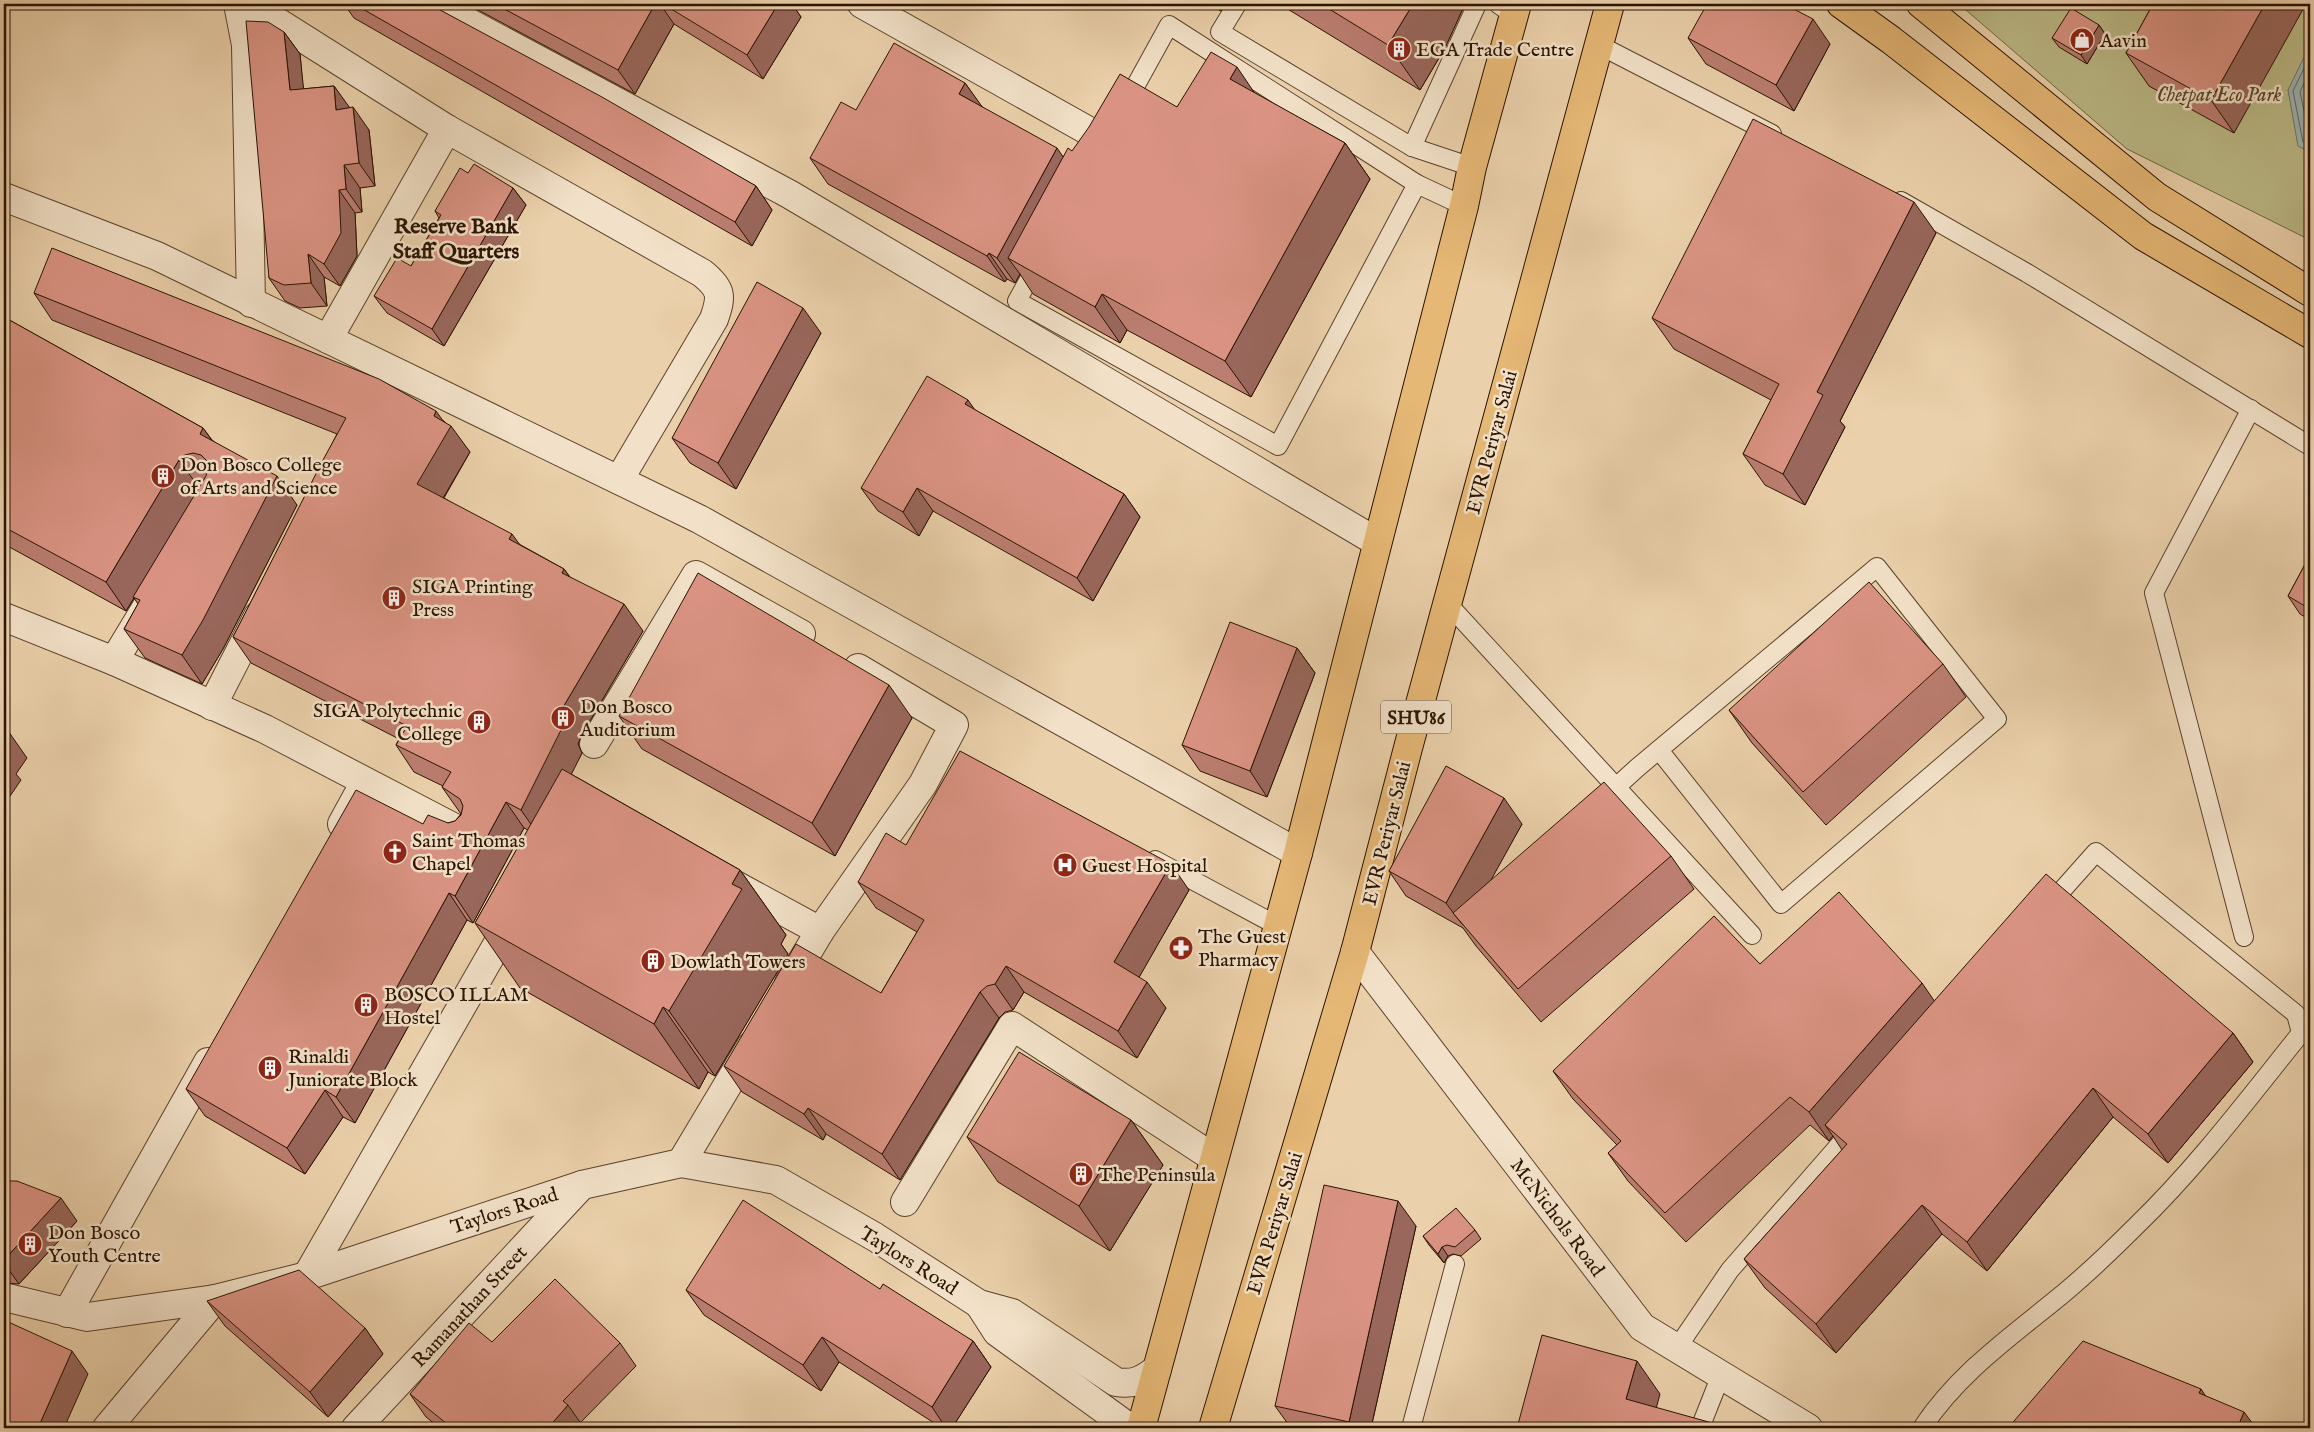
<svg xmlns="http://www.w3.org/2000/svg" width="2314" height="1432" viewBox="0 0 2314 1432" font-family="'IM FELL English',serif">
  <rect width="100%" height="100%" fill="#ebd1ab"/>
  <filter id="stains"><feTurbulence type="fractalNoise" baseFrequency=".004" numOctaves="4"/><feColorMatrix values="0 0 0 0 .2 0 0 0 0 .09 0 0 0 0 .02 0 0 0 .5 -.17"/></filter>
  <radialGradient id="worn" r=".72"><stop offset=".6" stop-color="#630" stop-opacity="0"/><stop offset="1" stop-color="#630" stop-opacity=".3"/></radialGradient>
  <path fill="#bbba87" stroke="#726644" d="M1959,4h351v236l-183,-91z"/>
  <path fill="#9bb5b3" stroke="#6e746b" d="M2310,45v107l-12,-6 -10,-56z"/>
  <g fill="none" stroke-linecap="round" stroke-linejoin="round">
    <g stroke="#62645a" stroke-width="1">
      <path d="M2310,56l-17,35 10,51 7,5"/>
      <path d="M2310,70l-10,22 10,47"/>
    </g>
    <defs>
      <g id="service">
        <path d="M1237,4l-17,28 192,115 60,20"/>
        <path d="M1498,4l16,11"/>
        <path d="M1169,25l248,159 -139,262 -261,-145z"/>
        <path d="M1599,45l173,89"/>
        <path d="M1412,147l65,-143"/>
        <path d="M1417,184l47,22"/>
        <path d="M1901,201l126,72 283,173"/>
        <path d="M1448,604l304,331"/>
        <path d="M1615,788l22,-20 240,-201 120,152 -216,185 -122,-154"/>
        <path d="M1155,860l123,66"/>
        <path d="M2244,937l-90,-344 97,-184"/>
        <path d="M1677,1348l53,-78 125,-143"/>
        <path d="M1411,1428l44,-164"/>
        <path d="M1700,1428l21,-53"/>
        <path d="M1922,1428c37,-56 90,-92 142,-135 25,-21 49,-44 72,-67 61,-59 112,-127 165,-193l-5,-19 -200,-162 -48,54"/>
      </g>
      <g id="minor">
        <path d="M238,4l8,41 5,258"/>
        <path d="M249,4l198,125 255,144c20,16 20,23 12,46l-95,161"/>
        <path d="M434,4l355,190 588,348"/>
        <path d="M862,4l232,130"/>
        <path d="M4,197l153,59 542,263 599,334"/>
        <path d="M328,339l119,-210"/>
        <path d="M4,617l110,44 151,68 201,105"/>
        <path d="M114,661l35,-58"/>
        <path d="M212,706l46,-90"/>
        <path d="M594,744l102,-169 105,59"/>
        <path d="M342,824l23,-42"/>
        <path d="M728,881l92,50"/>
        <path d="M1355,952l287,375 166,101"/>
        <path d="M789,983l31,-52 103,-147 31,-59 -96,-57"/>
        <path d="M681,1163l70,-117"/>
        <path d="M905,1202l107,-176 202,132"/>
        <path d="M307,1276l206,-359"/>
        <path d="M67,1313l141,-251"/>
        <path d="M107,1428l108,-129"/>
        <path d="M356,1428l226,-243"/>
      </g>
      <g id="tertiary">
        <path d="M4,1297l83,20 128,-18 92,-23 275,-91 99,-22 95,17 99,57 104,67 33,9 104,69c18,3 27,-2 41,-13"/>
        <path d="M979,1304l18,28 133,96"/>
      </g>
      <g id="primary">
        <path d="M1841,4l50,36 252,196 167,98"/>
        <path d="M1921,4l236,193 153,95"/>
        <path d="M1141,1428l157,-575 166,-647 8,-39 45,-163"/>
        <path d="M1213,1428l142,-476 53,-204 202,-744"/>
      </g>
    </defs>
    <use href="#service" stroke="#5a422b" stroke-width="20"/>
    <use href="#minor" stroke="#5a422b" stroke-width="30"/>
    <use href="#tertiary" stroke="#5a422b" stroke-width="30"/>
    <use href="#primary" stroke="#2a1300" stroke-width="30"/>
    <use href="#service" stroke="#f2e1c8" stroke-width="18"/>
    <use href="#minor" stroke="#f2e1c8" stroke-width="28"/>
    <use href="#tertiary" stroke="#f2e1c8" stroke-width="28"/>
    <use href="#primary" stroke="#e6b876" stroke-width="28"/>
  </g>
  <g fill="#bb7e71" stroke="#2a1300">
    <path d="M344,4h85l327,182 16,24 -20,36 -398,-228z"/>
    <path d="M467,4h325l9,13 -38,62 -89,-55 -39,70z"/>
    <path d="M1208,4h16l-3,7z"/>
    <path d="M1283,4h182l-20,44 -25,42 -134,-82z"/>
    <path d="M2153,4l81,129 -85,-47 -23,-33z"/>
    <path d="M2099,25l6,9 -18,30 -28,-17 -7,-9z"/>
    <path d="M284,32l16,22 3,35 31,-3 15,22 20,22 6,56 -15,2 2,24 -7,1 2,43 -17,30 -16,-9 3,29 -27,2 -15,-7 -16,-23z"/>
    <path d="M1688,38l142,6 -36,67 -88,-47z"/>
    <path d="M965,83l17,24 81,50 114,-50 77,-14 91,50 25,36 -119,218 -124,-67 -7,13 -87,-49 -13,-20 -5,9 -8,-4 -2,3 -177,-98 -18,-26 46,-48z"/>
    <path d="M468,173l45,15 13,17 -82,141 -57,-33 -13,-17 37,-30 28,-48 -4,-7z"/>
    <path d="M1936,233l-96,188 5,6 -40,78 -40,-20 -22,-31 28,-54 -97,-51 -22,-31z"/>
    <path d="M34,293l410,128 26,31 -26,46 75,46 45,25 6,8 73,54 -62,105 -3,8 4,9 -11,21 169,96 46,65 -5,9 7,10 -73,122 -7,-4 -9,17 -179,-101 -45,-65 53,-93 -4,-2 -51,95 -6,-3 -112,203 -12,-6 -38,57 -100,-58 -19,-27 237,-265 25,-1 7,-2 6,-7 -19,-27 1,-1 -29,-14 -18,-27 3,-6 -148,-76 -18,-26 104,-203 -285,-114z"/>
    <path d="M4,317l199,111 9,12 85,65 -74,144 -21,35 -57,-26 -21,-29 14,-25 -4,-6 -8,13 -122,-67z"/>
    <path d="M821,333l-85,156 -46,-26 -18,-25z"/>
    <path d="M975,410l149,84 16,23 -47,84 -160,-90 -14,25 -41,-25 -17,-23z"/>
    <path d="M2310,555v65l-10,-6 -12,-18z"/>
    <path d="M1297,648l18,25 -48,124 -67,-26 -18,-26z"/>
    <path d="M1943,664l23,33 -140,128 -74,-82 -23,-33z"/>
    <path d="M619,716l293,2 -77,138 -193,-107z"/>
    <path d="M1522,824l-32,57 181,-25 23,33 -153,133 -65,-76 -13,-18 -57,-32 -17,-25z"/>
    <path d="M906,845l283,45 -50,87 27,31 -29,50 -113,-66 -11,18 -8,2 -6,6 -99,162 -74,-46 -3,6 -81,-48 -18,-26 157,-73 36,-61 -41,-24 -18,-26z"/>
    <path d="M1760,964l174,37 299,32 20,29 -85,101 -55,-46 -126,154 -45,-37 -106,119 -71,-65 -21,-29 98,-109 -9,-14 -4,5 -19,-16 -124,117 -58,-61 -20,-28 9,-8 -44,-46 -20,-28z"/>
    <path d="M1131,1120l32,45 -53,86 -112,-69 -31,-45z"/>
    <path d="M4,1181l73,40 -58,63 -15,-1z"/>
    <path d="M1416,1226l-45,202h-80l-16,-22z"/>
    <path d="M1475,1230l6,9 -20,17 -8,-2 -5,2 -4,7 -15,-18 -6,-9z"/>
    <path d="M880,1289l93,52 18,26 -39,61h-10l-103,-66 -18,29 -117,-76 -18,-25z"/>
    <path d="M207,1301l158,27 18,26 -55,63 -103,-91z"/>
    <path d="M492,1342l128,1 16,23 -56,57 4,5h-144l-14,-11 -16,-23z"/>
  </g>
  <g fill="#99675c" stroke="#2a1300">
    <path d="M655,4h5l14,20 -39,70 -17,-24z"/>
    <path d="M778,4h14l9,13 -38,62 -16,-24z"/>
    <path d="M1216,4h8l-3,7z"/>
    <path d="M1413,4h52l-20,44 -25,42 -32,-45z"/>
    <path d="M2265,4h41l-72,129 -23,-33z"/>
    <path d="M1813,19l17,25 -36,67 -18,-26z"/>
    <path d="M2099,25l6,9 -18,30 -6,-9z"/>
    <path d="M284,32l16,22 6,59 -16,-23z"/>
    <path d="M1237,67l25,37 -32,-25z"/>
    <path d="M965,83l18,25 -24,-14z"/>
    <path d="M334,86l16,22 -14,2z"/>
    <path d="M353,107l16,23 6,56 -16,-23z"/>
    <path d="M1345,143l25,36 -119,218 -26,-36z"/>
    <path d="M1057,148l18,26 -67,84 12,16 -5,9 -18,-25z"/>
    <path d="M344,165l16,23 2,24 -16,-23z"/>
    <path d="M756,186l16,24 -20,36 -17,-24z"/>
    <path d="M513,188l13,17 -82,141 -12,-17z"/>
    <path d="M339,190l16,23 2,43 -17,30 -16,-22z"/>
    <path d="M1914,202l22,31 -96,188 5,6 -40,78 -22,-31 34,-82z"/>
    <path d="M989,253l18,26 -2,3 -18,-26z"/>
    <path d="M308,254l16,23 3,29 -16,-23z"/>
    <path d="M1102,294l25,36 -7,13 -25,-36z"/>
    <path d="M803,308l18,25 -85,156 -18,-26z"/>
    <path d="M968,400l16,23 -19,-19z"/>
    <path d="M436,411l13,18 2,-3 19,26 -34,58 -19,-26 17,-68z"/>
    <path d="M203,428l21,29 -24,-23z"/>
    <path d="M179,460l21,29 -74,122 -20,-29z"/>
    <path d="M277,476l20,29 -74,144 -21,35 -20,-29z"/>
    <path d="M917,488l16,23 -14,25 -16,-24z"/>
    <path d="M1124,494l16,23 -47,84 -16,-23z"/>
    <path d="M512,534l19,26 -22,-21z"/>
    <path d="M564,569l19,27 -21,-23z"/>
    <path d="M624,604l19,27 -62,105 -3,8 4,9 -42,84 -19,-27 39,-92 2,-9z"/>
    <path d="M1297,648l18,25 -48,124 -17,-26z"/>
    <path d="M889,685l23,33 -77,138 -23,-33z"/>
    <path d="M4,725l23,33 -11,16 5,6 -17,25z"/>
    <path d="M1504,798l18,26 -57,103 -8,-9 -11,-15z"/>
    <path d="M506,802l18,26 -51,95 -18,-27z"/>
    <path d="M1171,864l18,26 -56,98 -19,-26z"/>
    <path d="M740,870l46,65 -5,9 7,10 -73,122 -46,-65 63,-127z"/>
    <path d="M449,893l18,27 -112,203 -19,-26z"/>
    <path d="M1006,966l18,26 -11,18 -18,-26z"/>
    <path d="M1147,982l19,26 -29,50 -19,-27z"/>
    <path d="M1922,983l20,29 -117,113 8,11 -4,5 -20,-29z"/>
    <path d="M980,992l19,26 -99,162 -18,-26z"/>
    <path d="M663,1007l45,65 -9,17 -45,-65z"/>
    <path d="M2233,1033l20,29 -85,101 -20,-29z"/>
    <path d="M2093,1088l20,29 -126,154 -20,-29z"/>
    <path d="M325,1090l18,27 -38,57 -18,-26z"/>
    <path d="M808,1108l18,26 -3,6 -19,-26z"/>
    <path d="M1131,1120l32,45 -53,86 -31,-45z"/>
    <path d="M61,1198l16,23 -58,63 -15,-21v-3z"/>
    <path d="M1398,1201l18,25 -45,202h-18l-4,-6z"/>
    <path d="M1922,1205l20,29 -106,119 -20,-29z"/>
    <path d="M1442,1247l6,9 -4,7 -6,-9z"/>
    <path d="M365,1328l18,26 -55,63 -18,-25z"/>
    <path d="M822,1337l17,25 -18,29 -18,-26z"/>
    <path d="M973,1341l18,26 -39,61h-6l-14,-21z"/>
    <path d="M72,1351l16,23 -24,54h-26z"/>
    <path d="M1637,1361l23,33 -9,34 -25,-29z"/>
    <path d="M2201,1389l20,30 -22,-26z"/>
    <path d="M568,1405l16,23h-36z"/>
    <path d="M2244,1412l12,16h-13l-4,-4z"/>
  </g>
  <g fill="#da9383" stroke="#2a1300">
    <path d="M354,4h75l173,93 154,89 -21,36z"/>
    <path d="M495,4h160l-37,66z"/>
    <path d="M663,4h115l-31,51z"/>
    <path d="M1321,4h92l-25,41z"/>
    <path d="M1707,4h77l29,15 -37,66 -88,-47z"/>
    <path d="M2153,4h112l-54,96 -85,-47z"/>
    <path d="M2071,8l28,17 -18,30 -29,-17z"/>
    <path d="M246,21l22,1 16,10 6,58 44,-4 2,24 17,-3 6,56 -15,2 2,24 -7,1 2,43 -17,31 -16,-10 3,29 -27,2 -15,-7z"/>
    <path d="M894,43l71,40 -6,11 98,54 -60,110 -8,-5 -2,3 -177,-98 31,-56 15,8z"/>
    <path d="M1211,52l26,15 -7,12 115,64 -120,218 -123,-67 -7,13 -87,-49 60,-110 4,3 17,-24 31,-53 57,33z"/>
    <path d="M1753,119l161,83 -97,190 6,3 -40,79 -40,-20 36,-70 -127,-66z"/>
    <path d="M474,164l39,24 -81,141 -58,-33 23,-38 14,8 30,-51 -6,-4 25,-43 8,5z"/>
    <path d="M52,248l327,131 57,32 -2,5 17,10 -34,58 95,50 -3,5 55,30 -2,4 62,31 -62,105 -2,9 3,8 -42,84 -15,-8 -51,94 -6,-3 -113,204 -11,-7 -38,58 -101,-59 170,-299 67,34 5,-9 20,8 7,-2 6,-6 2,-9 -3,-7 -18,-12 9,-15 -55,-27 11,-19 -174,-89 90,-177 23,-42 -312,-125z"/>
    <path d="M757,282l46,26 -85,155 -46,-25z"/>
    <path d="M4,317l199,111 -3,6 77,42 -74,144 -21,35 -58,-26 16,-29 -7,-3 73,-121 2,-7 -1,-8 -6,-6 -8,-2 -8,2 -6,5 -73,122 -102,-55z"/>
    <path d="M927,376l41,24 -3,4 159,90 -47,84 -160,-90 -14,24 -42,-24z"/>
    <path d="M2310,555v54l-22,-13z"/>
    <path d="M698,573l191,112 -77,138 -193,-107z"/>
    <path d="M1869,582l74,82 -140,128 -74,-82z"/>
    <path d="M1230,622l67,26 -47,123 -68,-26z"/>
    <path d="M960,751l211,113 -57,98 33,20 -29,49 -112,-65 -11,18 -8,2 -7,6 -98,162 -74,-46 -4,6 -80,-48 72,-122 85,49 43,-73 -66,-38 28,-49 20,12z"/>
    <path d="M1446,766l58,32 -58,105 -57,-32z"/>
    <path d="M562,769l178,101 -8,14 10,5 -73,122 -6,-4 -9,17 -179,-101z"/>
    <path d="M1604,782l67,74 -153,133 -65,-76z"/>
    <path d="M2046,874l187,159 -85,101 -55,-46 -126,154 -45,-37 -106,119 -72,-65 103,-115 -22,-19z"/>
    <path d="M1839,892l83,91 -113,129 -19,-15 -125,116 -57,-60 13,-12 -68,-70 161,-155 46,48z"/>
    <path d="M1019,1052l112,68 -52,86 -112,-69z"/>
    <path d="M4,1181h13l44,17 -57,62z"/>
    <path d="M1324,1185l74,16 -49,221 -74,-16z"/>
    <path d="M743,1200l137,89 3,-5 90,57 -41,66 -110,-70 -19,28 -117,-75z"/>
    <path d="M1456,1208l19,22 -20,17 -8,-2 -5,2 -4,7 -15,-18z"/>
    <path d="M299,1270l66,58 -55,64 -103,-91z"/>
    <path d="M555,1279l65,64 -57,58 5,4 -20,23h-96l-42,-34 59,-71 23,19z"/>
    <path d="M4,1320l68,31 -34,77h-34z"/>
    <path d="M1542,1335l95,26 -11,38 97,27 -1,2h-205z"/>
    <path d="M2083,1341l118,48 -2,4 45,19 -5,12 12,4h-243z"/>
  </g>
  <defs>
    <symbol id="shop-disc" viewBox="-11 -11 22 22"><circle r="9.5" fill="#8f2418" stroke="#f2e1c8"/><path d="M-5-2.5h2.3a2.7 3.5 0 0 1 5.4 0H5L5.5 6h-11ZM-1.5-2.5h3a1.5 2.3 0 0 0-3 0Z" fill="#fff"/></symbol>
    <symbol id="building-disc" viewBox="-11 -11 22 22"><circle r="9.5" fill="#8f2418" stroke="#f2e1c8"/><path d="M-4-6H4V6H1V3H-1V6H-4ZM-2.5-4.3h1.7v1.8h-1.7ZM.8-4.3h1.7v1.8H.8ZM-2.5-1h1.7V.8h-1.7ZM.8-1h1.7V.8H.8Z" fill="#fff"/></symbol>
    <symbol id="church-disc" viewBox="-11 -11 22 22"><circle r="9.5" fill="#8f2418" stroke="#f2e1c8"/><path d="M-1.2-6h2.4v3.5h3.3v2.4h-3.3V6h-2.4V-.1h-3.3v-2.4h3.3Z" fill="#fff"/></symbol>
    <symbol id="hospital-disc" viewBox="-11 -11 22 22"><circle r="9.5" fill="#8f2418" stroke="#f2e1c8"/><path d="M-5-5h3v3.5h4V-5h3V5h-3V1.5h-4V5h-3Z" fill="#fff"/></symbol>
    <symbol id="pharmacy-disc" viewBox="-11 -11 22 22"><circle r="9.5" fill="#8f2418" stroke="#f2e1c8"/><path d="M-2-6h4v4h4v4h-4v4h-4v-4h-4v-4h4Z" fill="#fff"/></symbol>
  </defs>
  <g fill-rule="evenodd">
    <use href="#shop-disc" x="2068" y="26" width="28" height="28"/>
    <use href="#building-disc" x="1385" y="35" width="28" height="28"/>
    <use href="#building-disc" x="149" y="462" width="28" height="28"/>
    <use href="#building-disc" x="380" y="584" width="28" height="28"/>
    <use href="#building-disc" x="549" y="704" width="28" height="28"/>
    <use href="#building-disc" x="465" y="708" width="28" height="28"/>
    <use href="#church-disc" x="381" y="838" width="28" height="28"/>
    <use href="#hospital-disc" x="1051" y="851" width="28" height="28"/>
    <use href="#pharmacy-disc" x="1167" y="934" width="28" height="28"/>
    <use href="#building-disc" x="639" y="947" width="28" height="28"/>
    <use href="#building-disc" x="352" y="991" width="28" height="28"/>
    <use href="#building-disc" x="256" y="1054" width="28" height="28"/>
    <use href="#building-disc" x="1067" y="1160" width="28" height="28"/>
    <use href="#building-disc" x="16" y="1230" width="28" height="28"/>
  </g>
  <g text-anchor="middle" stroke-width="5" stroke-linejoin="round" paint-order="stroke">
    <rect fill="#f2e1c8" stroke="#66513c" stroke-width="1" x="1381" y="700.5" width="70" height="33" rx="4"/>
    <g font-size="19" font-weight="bold" fill="#2a1300">
      <text x="1416" y="724">SHU86</text>
    </g>
    <g font-size="20" fill="#2a1300" stroke="#f2e1c8" text-anchor="start">
      <text x="2100" y="47">Aavin</text>
      <text x="1416" y="56">EGA Trade Centre</text>
      <text x="180" y="471">Don Bosco College<tspan x="180" dy="23">of Arts and Science</tspan></text>
      <text x="412" y="593">SIGA Printing<tspan x="412" dy="23">Press</tspan></text>
      <text x="580" y="713">Don Bosco<tspan x="580" dy="23">Auditorium</tspan></text>
      <text x="462" y="717" text-anchor="end">SIGA Polytechnic<tspan x="462" dy="23">College</tspan></text>
      <text x="412" y="847">Saint Thomas<tspan x="412" dy="23">Chapel</tspan></text>
      <text x="1082" y="872">Guest Hospital</text>
      <text x="1198" y="943">The Guest<tspan x="1198" dy="23">Pharmacy</tspan></text>
      <text x="670" y="968">Dowlath Towers</text>
      <text x="384" y="1001">BOSCO ILLAM<tspan x="384" dy="23">Hostel</tspan></text>
      <text x="288" y="1063">Rinaldi<tspan x="288" dy="23">Juniorate Block</tspan></text>
      <text x="1098" y="1181">The Peninsula</text>
      <text x="48" y="1239">Don Bosco<tspan x="48" dy="23">Youth Centre</tspan></text>
    </g>
    <g font-size="20" font-style="italic" fill="#564528" stroke="#f2e1c8">
      <text x="2219" y="101">Chetpat Eco Park</text>
    </g>
    <g font-size="20" fill="#2a1300" stroke="#f2e1c8">
      <text transform="translate(1491 442) rotate(-75)" y="7">EVR Periyar Salai</text>
      <text transform="translate(1386 833) rotate(-76)" y="7">EVR Periyar Salai</text>
      <text transform="translate(504 1210) rotate(-18)" y="7">Taylors Road</text>
      <text transform="translate(1558 1217) rotate(53)" y="7">McNichols Road</text>
      <text transform="translate(1274 1223) rotate(-73)" y="7">EVR Periyar Salai</text>
      <text transform="translate(909 1260) rotate(32)" y="7">Taylors Road</text>
      <text transform="translate(469 1306) rotate(-47)" y="7">Ramanathan Street</text>
    </g>
    <g font-size="22" font-weight="bold" fill="#2a1300" stroke="#f2e1c8">
      <text x="456" y="233">Reserve Bank<tspan x="456" dy="25">Staff Quarters</tspan></text>
    </g>
  </g>
  <rect width="2314" height="1432" fill="none" stroke="#ebd1ab" stroke-width="20"/>
  <rect x="5" y="5" width="2304" height="1422" fill="none" stroke="#2a1300" stroke-width="2.5"/>
  <rect x="10" y="10" width="2294" height="1412" fill="none" stroke="#2a1300"/>
  <rect width="100%" height="100%" filter="url(#stains)"/>
  <rect width="100%" height="100%" fill="url(#worn)"/>
</svg>
